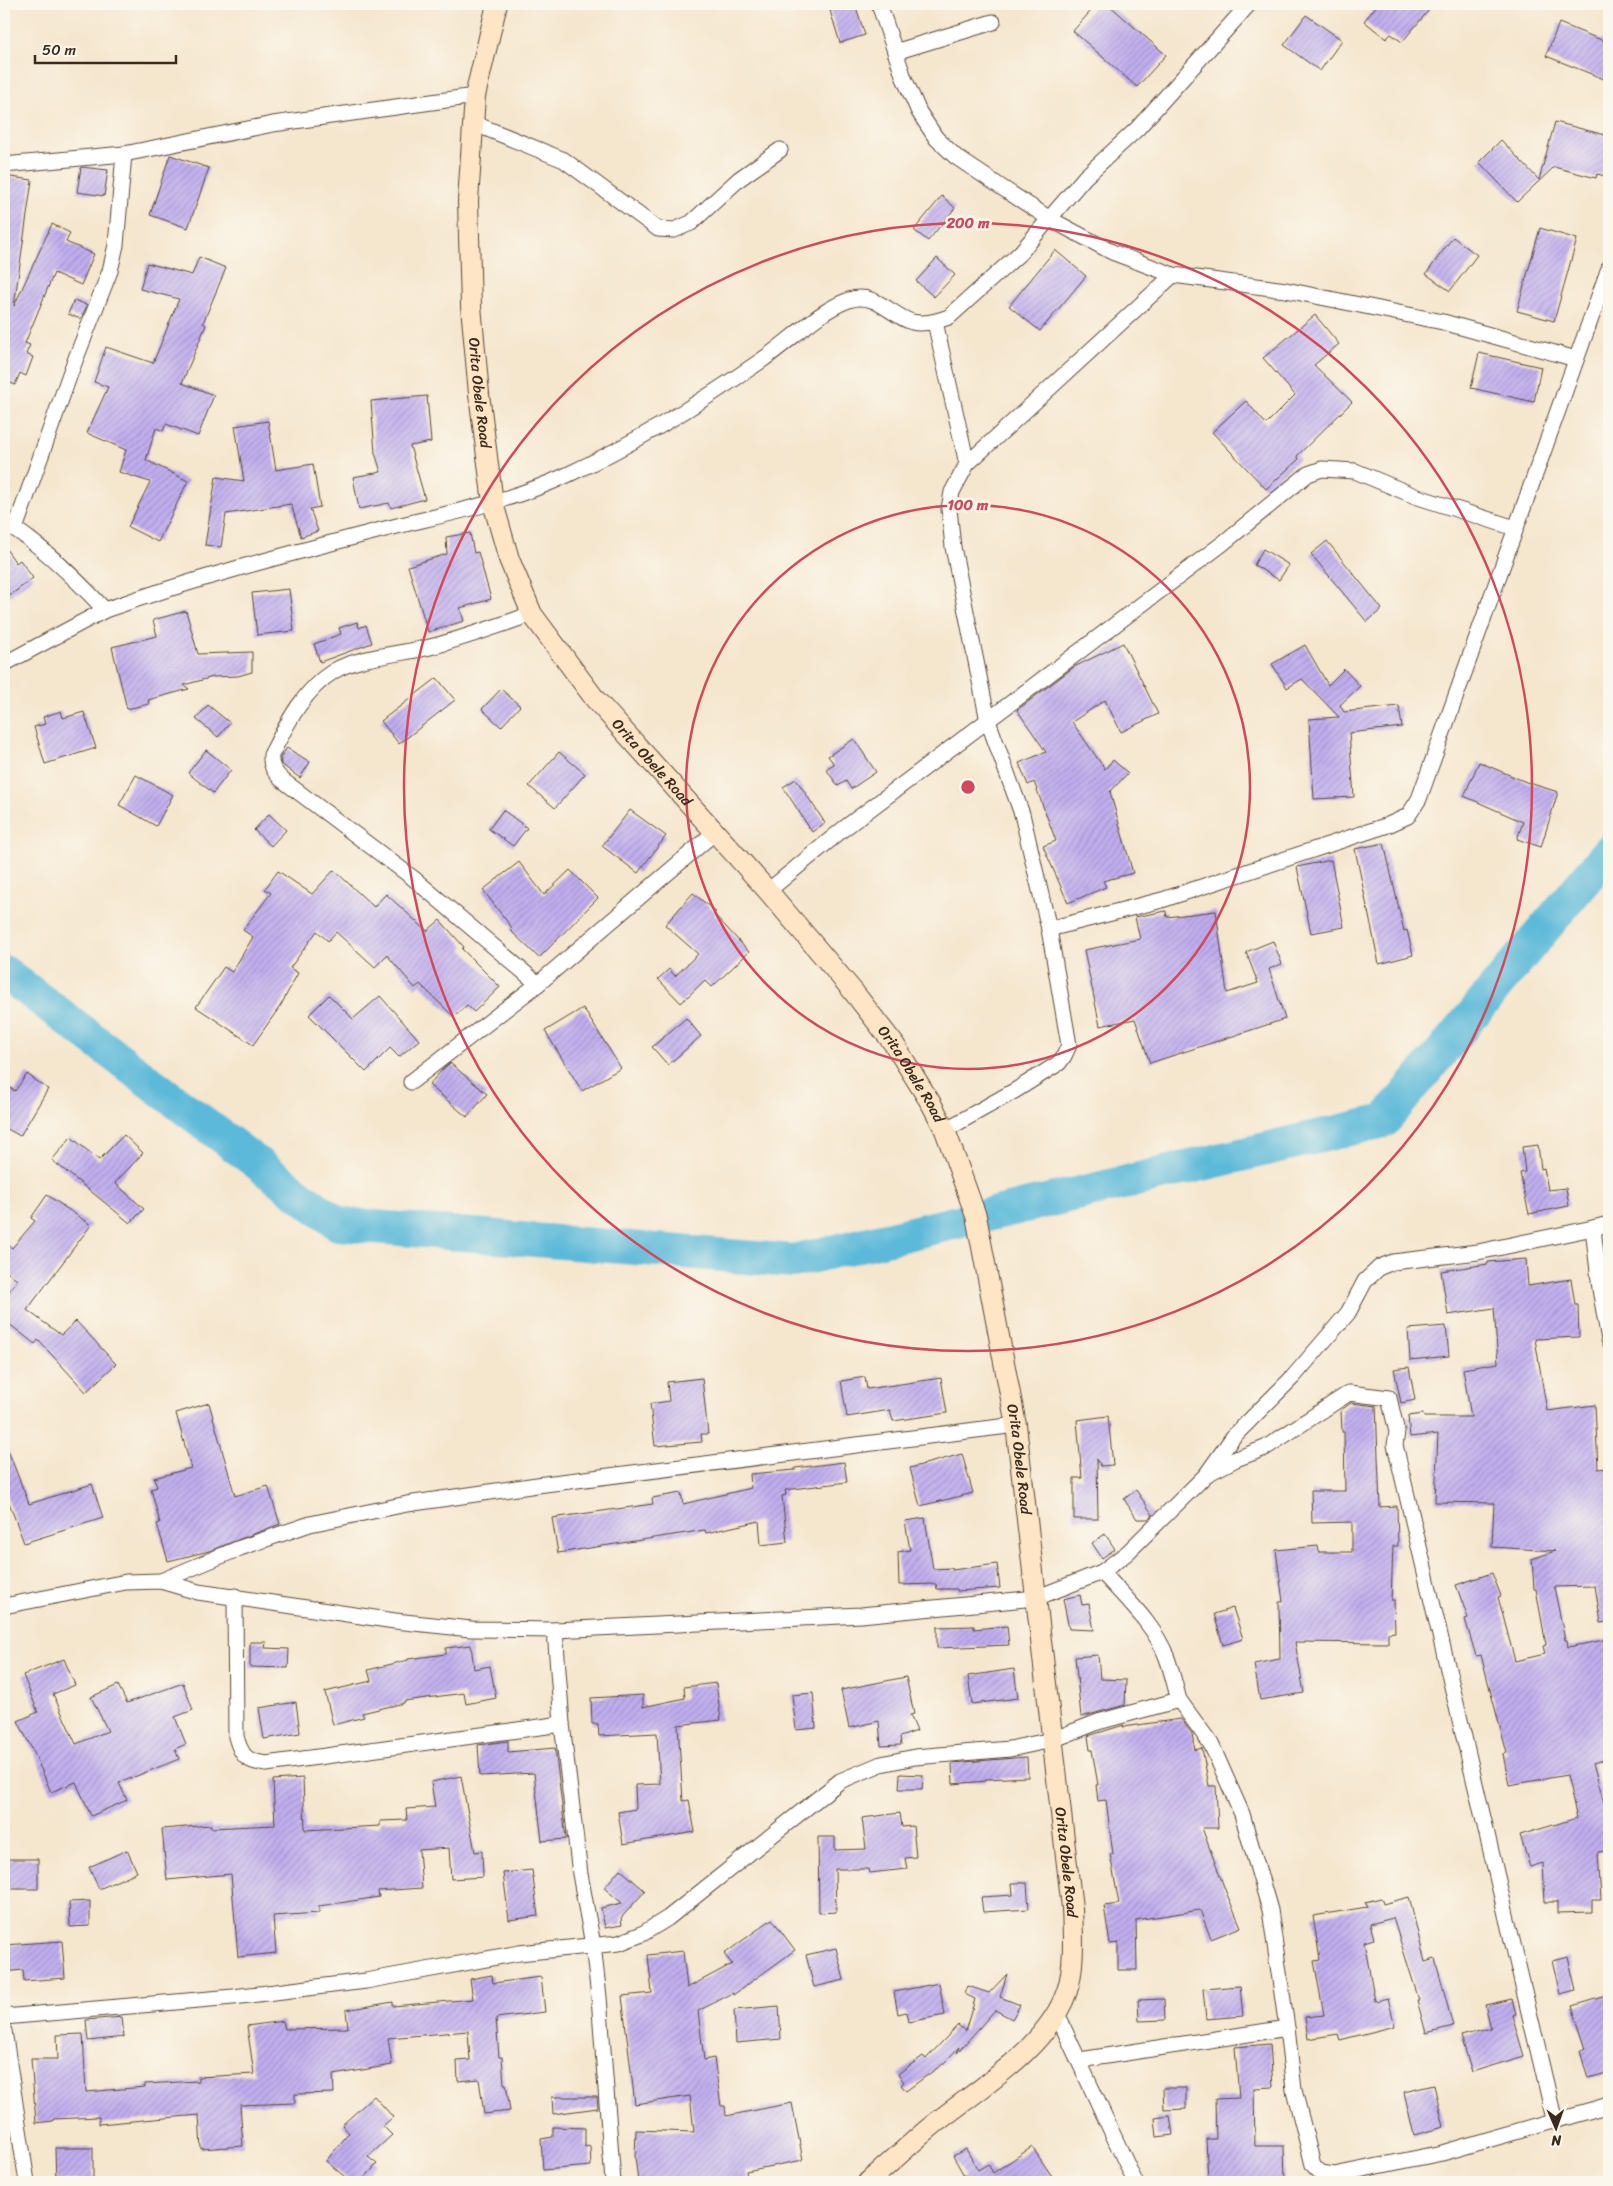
<svg xmlns="http://www.w3.org/2000/svg" width="1613" height="2186" viewBox="0 0 1613 2186" font-family="Sriracha,sans-serif">
  <defs>
    <pattern id="building-hatch" width="6" height="6" patternUnits="userSpaceOnUse" patternTransform="scale(1.25)"><rect width="6" height="6" fill="#c1aff0"/><path d="M-1 1l2-2M0 6l6-6M5 7l2-2" fill="none" stroke="#9e8fc2"/></pattern>
  </defs>
  <rect width="100%" height="100%" fill="#fbf7ec"/>
  <filter id="ink" filterUnits="userSpaceOnUse"><feTurbulence type="fractalNoise" baseFrequency=".02" numOctaves="2"/><feDisplacementMap in="SourceGraphic" scale="10" xChannelSelector="R" yChannelSelector="G"/><feConvolveMatrix kernelMatrix="1 2 1 2 8 2 1 2 1" color-interpolation-filters="sRGB"/></filter>
  <filter id="wash" filterUnits="userSpaceOnUse"><feTurbulence type="fractalNoise" baseFrequency=".0096" numOctaves="4" result="noise"/><feDisplacementMap in="SourceGraphic" scale="20" xChannelSelector="R" yChannelSelector="G"/><feGaussianBlur stdDeviation="1.12" result="paint"/><feColorMatrix in="noise" values="0 0 0 0 0 0 0 0 0 0 0 0 0 0 0 0 0 1.4 0 .05"/><feComposite in="paint" operator="in"/></filter>
  <g filter="url(#wash)">
    <rect width="100%" height="100%" fill="#f5e6ce"/>
    <g fill="none" stroke-linecap="round" stroke-linejoin="round">
      <path stroke="#5bb9d9" stroke-width="34" d="M4,972l334,252 455,37 591,-140 225,-270"/>
    </g>
    <g id="blocks">
      <g fill="url(#building-hatch)">
        <path d="M828,4h27l10,31 -25,8z"/>
        <path d="M1097,4h11l58,51 -29,32 -64,-56z"/>
        <path d="M1378,4h56l-32,38 -11,-8 -5,5 -22,-18z"/>
        <path d="M1306,15l36,25 -22,31 -36,-26z"/>
        <path d="M1559,23l50,20v38l-63,-25z"/>
        <path d="M1555,122l54,14v41l-12,-3 -1,4 -42,-11 -37,35 -38,-40 22,-22 38,40z"/>
        <path d="M170,155l39,13 -21,60 -38,-13z"/>
        <path d="M81,167l27,3 -4,26 -27,-4z"/>
        <path d="M4,176l28,4 -18,126 38,-82 18,9 -4,9 28,12 -13,31 -27,-12 -29,70 5,2 -4,9 7,3 -7,19 -6,-3 -5,12 -11,-5z"/>
        <path d="M942,196l13,12 -27,33 -14,-11z"/>
        <path d="M1540,228l37,11 -23,82 -37,-10z"/>
        <path d="M1453,237l24,18 -27,36 -24,-17z"/>
        <path d="M1055,250l31,26 -46,55 -31,-25z"/>
        <path d="M199,257l27,11 -23,55 3,2 -24,58 32,12 -16,41 -32,-12 -3,7 -7,-3 -10,32 42,21 -30,61 -30,-15 22,-45 -31,-10 7,-22 -39,-17 21,-46 -14,-5 12,-35 47,16 26,-64 -39,-10 7,-26 45,12z"/>
        <path d="M937,258l18,17 -21,22 -18,-16z"/>
        <path d="M74,300l13,5 -6,14 -13,-5z"/>
        <path d="M1315,315l24,29 -25,21 38,37 -55,54 2,3 -33,30 -54,-57 34,-31 20,23 29,-29 -32,-37z"/>
        <path d="M1479,353l62,14 -7,35 -63,-14z"/>
        <path d="M427,396l4,46 -21,4 15,53 -34,9 -2,-5 -30,6 -6,-32 28,-5 -6,-19 -4,-52z"/>
        <path d="M268,421l8,49 37,-6 7,43 -10,2 8,22 -17,6 -10,-33 -65,10 -5,33 -16,-2 11,-68 28,4 -9,-55z"/>
        <path d="M470,533l4,20 4,-1 13,47 -31,9 4,13 -36,11 -20,-66 39,-12 -1,-17z"/>
        <path d="M1327,541l55,68 -15,13 -56,-68z"/>
        <path d="M4,546l12,17 4,-3 13,18 -29,22z"/>
        <path d="M1263,549l26,16 -10,15 -25,-15z"/>
        <path d="M289,589l5,42 -37,4 -5,-42z"/>
        <path d="M186,611l12,43 54,-2v20l-14,4 -25,1 -29,8 5,4 -41,11 1,4 -22,5 -15,-62 45,-11 -4,-16z"/>
        <path d="M357,622l2,6 7,-3 6,18 -52,19 -6,-18 27,-10 -2,-6z"/>
        <path d="M1123,643l35,71 -37,18 -16,-32 -33,22 33,47 8,-9 15,13 -18,19 23,81 -30,8 3,6 -38,16 -25,-57 13,-5 -22,-59 -6,3 -9,-22 27,-11 -29,-42 57,-43z"/>
        <path d="M1305,645l23,40 16,-16 16,17 -20,19 4,7 55,-6 3,21 -53,6 5,64 -40,2 -5,-80 30,-2 -37,-38 -15,9 -15,-24z"/>
        <path d="M437,678l18,22 -56,44 -18,-23z"/>
        <path d="M501,689l19,17 -19,21 -19,-18z"/>
        <path d="M208,705l22,18 -12,14 -22,-18z"/>
        <path d="M61,711l2,7 21,-6 12,36 -51,16 -11,-37 11,-3 -2,-7z"/>
        <path d="M854,739l22,33 -25,17 -5,-8 -8,5 -12,-17 8,-5 -6,-8z"/>
        <path d="M287,748l23,14 -10,16 -19,-14 -1,-6z"/>
        <path d="M206,750l25,20 -18,23 -25,-20z"/>
        <path d="M559,752l26,22 -30,34 -26,-22z"/>
        <path d="M1479,762l47,20 32,10 -17,55 -24,-8 6,-17 -59,-26z"/>
        <path d="M136,775l37,20 -17,31 -37,-21z"/>
        <path d="M796,779l29,44 -13,9 -29,-45z"/>
        <path d="M503,810l24,18 -14,18 -24,-17z"/>
        <path d="M630,810l36,26 -28,37 -36,-27z"/>
        <path d="M269,814l17,16 -15,16 -17,-16z"/>
        <path d="M1384,843l20,88 3,-1 6,25 -34,9 -24,-115z"/>
        <path d="M1331,860l13,67 -33,6 -14,-66z"/>
        <path d="M519,862l25,33 26,-25 28,28 -59,60 -29,-28 2,-2 -29,-38z"/>
        <path d="M334,870l40,37 12,-13 41,37 13,-11 24,27 -2,2 38,38 -26,25 -7,-7 -13,12 -34,-33 -5,4 -28,-33 -12,12 -39,-35 -8,9 -11,-10 -27,37 8,5 -17,32 -28,40 -57,-38 28,-40 8,5 21,-35 -10,-7 28,-37 -6,-4 13,-18 34,23z"/>
        <path d="M693,893l23,19 -2,2 35,38 -37,35 -7,-7 -24,23 -23,-24 11,-10 6,7 23,-22 -33,-29z"/>
        <path d="M1166,911l1,6 49,-6 11,82 31,-10 -12,-31 27,-11 9,23 -13,5 16,50 -135,44 -15,-44 -35,7 -16,-76 56,-11 -5,-22z"/>
        <path d="M329,995l24,24 27,-23 39,44 -20,17 -9,-9 -24,24 -57,-57z"/>
        <path d="M583,1008l38,60 -39,23 -37,-60z"/>
        <path d="M686,1018l15,18 -33,29 -16,-18z"/>
        <path d="M450,1063l37,31 -20,23 -38,-32 12,-14z"/>
        <path d="M27,1074l21,15 -28,47 -16,-9v-29l6,-10 5,3z"/>
        <path d="M124,1135l19,18 -28,30 29,26 -14,14 -78,-63 19,-23 28,23z"/>
        <path d="M1538,1145l3,24 3,-1 4,22 18,-2 3,18 -40,8 -9,-41 5,-1 -3,-25z"/>
        <path d="M47,1195l44,30 -64,85 34,25 15,-14 40,43 -30,28 -48,-52 -3,4 -31,-24v-22l13,-18 -13,-10v-28l8,6 23,-27 -4,-3z"/>
        <path d="M1526,1259l2,27 43,-7 4,26h3l1,32 -44,2 12,72 48,-6 3,64 11,-1v154l-8,1 -6,-37 -41,1 11,53h2l1,7 41,-8v119l-16,5 13,48 3,40 -11,1 3,48h-9v12l-35,1v-11h-12l-2,-39 -13,4 -10,-32 57,-17 -10,-43 -58,10 -6,-31 4,-1 -14,-52 -12,-46 -5,1 -11,-37 3,-1 -12,-33 36,-12 9,23 -3,1 17,64 30,-7 -2,-8 3,-1 -10,-56h-2l-2,-30 23,-8 -63,-4 2,-44 -59,-1 3,-68 -28,3 -2,-21 15,-2 1,3h47l-8,-48 35,-6 -4,-55 -46,7 -7,-44 47,-7v-2z"/>
        <path d="M1446,1326l3,30 -39,4 -2,-31z"/>
        <path d="M1409,1367l6,33 -14,3 -7,-34z"/>
        <path d="M865,1377l2,12 74,-11 6,35 -54,8 -3,-11 -43,7 -6,-36z"/>
        <path d="M702,1378l6,56h-7l1,8 -47,4 -5,-42 19,-3 -2,-19z"/>
        <path d="M209,1403l26,93 33,-10 12,38 -71,27 -41,10 -11,-37 3,-1 -9,-34 6,-2 -3,-9 37,-10 -15,-55z"/>
        <path d="M1351,1403l25,3 4,101 17,-1 1,40h-5l-2,54h3l1,32 -7,1v10l-93,-1 9,51 -44,7 -6,-36 26,-5 -1,-57h4l-7,-52 42,-4 1,6h33v-30l-40,1 -1,-32h34l-1,-59h-2l-1,-22z"/>
        <path d="M1108,1416l5,49 -12,1 -4,-7 1,60h-24v-41h8l-5,-58z"/>
        <path d="M4,1440l25,64 63,-20 11,34 -79,25 -20,-54z"/>
        <path d="M962,1454l11,39 -53,13 -10,-38z"/>
        <path d="M844,1462l3,20 -62,8 1,5 -4,1 5,46 -26,3 -2,-24 -53,12 -1,-3 -147,23 -6,-35 101,-14 -1,-6 29,-5 2,11 68,-16 -1,-14 45,-4v-2z"/>
        <path d="M1136,1490l17,25 -5,4h-11l-13,-20z"/>
        <path d="M925,1518l8,51 19,-1v2l45,-6 3,24 -43,3v-2h-20l-1,-5 -37,1 -1,-33 12,-2 -5,-29z"/>
        <path d="M1105,1534l10,15 -13,9 -10,-15z"/>
        <path d="M1080,1595l2,10 7,-1 5,26 -25,-1 -6,-30z"/>
        <path d="M1233,1608l10,31 -20,6 -9,-31z"/>
        <path d="M974,1626v3l33,-3 2,19 -72,3v-21z"/>
        <path d="M250,1642h16l-1,6 24,1 -1,19 -38,-1z"/>
        <path d="M471,1645l3,24 16,-3 6,32 -30,6 -2,-11 -60,8v2l-42,10 2,4 -31,8 -8,-33 46,-11 -3,-11 40,-10v-1l38,-5v-6z"/>
        <path d="M1098,1655l2,24 26,1 -1,25 -44,12 -6,-60z"/>
        <path d="M64,1659l11,26 -22,9 23,50 32,-13 -17,-34 27,-12 9,18 56,-20 10,27 -18,7 11,27 -11,5 4,10 -60,24 8,17 -36,16 -15,-34 -25,10 -16,-37 -17,-34 20,-9 -15,-37z"/>
        <path d="M1014,1669l4,29 -46,6 -4,-28z"/>
        <path d="M906,1677l8,37 -4,1 7,16 -17,6 1,8 -20,1 -2,-25 -30,7 -8,-38z"/>
        <path d="M716,1683l5,37 -43,5 5,76 6,-1 6,32 -72,12 -5,-32 18,-3 -1,-24 25,-1 -3,-51 -58,3 -1,-12h-6l-1,-26 52,-3v12l42,-9 -1,-11z"/>
        <path d="M813,1693l3,35 -20,2 -4,-35z"/>
        <path d="M296,1702l4,31 -36,6 -5,-31z"/>
        <path d="M1181,1719l11,15 3,16 7,-2 7,38h7l2,42h-16l24,64 15,35 -30,12 -11,-29 -64,10 1,50h-19v-27l-8,1 -6,-38 15,-2 -9,-50h3l-7,-54 -8,1 -2,-16h2l-6,-35h-2l-2,-14 36,-11 -1,2z"/>
        <path d="M508,1741v11l47,-4 11,91 -24,2 -8,-68 -54,3 -2,-31z"/>
        <path d="M1027,1757l1,20 -42,2v2l-33,3 -1,-21z"/>
        <path d="M900,1774l23,1 -1,14h-23z"/>
        <path d="M461,1776l14,76 7,-1 1,26 -32,2 -2,-31 -30,2 3,38 -44,3 1,6 -60,9v7l-46,3 3,37 -38,4 -7,-83 -64,6 -5,-51 49,-4v3l64,-3 -2,-45 30,-2 2,52 75,-4v-5l27,-1 -1,-11 29,-2 -4,-25z"/>
        <path d="M900,1813l2,14 11,-1 3,31 -11,1 2,11 -38,4 -1,-4h-33l1,43 -17,1 -1,-76h17v13l31,-1 -4,-31z"/>
        <path d="M127,1850l10,22 -38,17 -10,-22z"/>
        <path d="M5,1859h33v30h-32z"/>
        <path d="M620,1869l25,22 -24,27 1,7 -17,3 -4,-20 21,-5 -18,-15z"/>
        <path d="M532,1870l6,46 -29,4 -6,-47z"/>
        <path d="M1012,1883h15l2,26 -46,3 -2,-15 32,-2z"/>
        <path d="M1409,1897l16,65 10,-3 18,67 -27,7 -9,-33h2l-26,-82 -23,6 4,15 -10,3 11,59 13,-3 7,28 -55,14 -2,-6 -30,5 -3,-22 19,-2 -10,-54 6,-1 -7,-44 54,-9 -2,-5 16,-4 2,6z"/>
        <path d="M90,1901v25l-20,1 -1,-25z"/>
        <path d="M772,1919l23,31 -62,45v-2l-35,18 6,49 10,-2 7,48h4l1,10 66,-13 11,57 -57,11 2,11h-110l-3,-26 1,-26 58,2 -4,-36 -55,8 -13,-108 30,-3 -4,-38 35,-4 4,37 45,-24 -8,-10z"/>
        <path d="M62,1941l3,37 -41,3 -1,-11 -19,2v-27z"/>
        <path d="M836,1948l8,32 -30,7 -8,-32z"/>
        <path d="M1568,1957l8,33 -16,4 -8,-33z"/>
        <path d="M1007,1974l-7,23 20,8 -8,14 -17,-9 -38,43 2,-6 -15,16 -38,28 -5,-6 3,-3 -6,-8 25,-18 3,3 32,-34 7,6 6,-19 3,-3h-2l3,-10 -10,-5 3,-8 21,7z"/>
        <path d="M492,1975l1,8 48,-6 4,35 -49,6 3,39h3l2,27h2l4,27 -26,3 -5,-35 -21,2 -1,-20 13,-1 -2,-29 -80,7 4,27 -59,10 1,18 -39,1v9l-55,2 3,41 -42,3 -2,-34 -100,9v-7l-46,2v2l-17,2 -5,-64h27l-1,-24 26,-1 3,58 59,-5v-3l53,-3v-4l56,-3 -7,-48 36,-5 2,8 63,-1 -2,-18 47,-8v4l80,-7 -3,-20z"/>
        <path d="M939,1983l6,32 -37,7 -2,-10 -8,2 -4,-22z"/>
        <path d="M1240,1986l3,30 -37,3 -3,-30z"/>
        <path d="M1609,1995v78l-21,6 -8,-28 6,-2 -14,-43z"/>
        <path d="M1164,1999l1,21 -26,1 -1,-21z"/>
        <path d="M1512,1999l4,15 -4,1 12,41 -52,16 -11,-36 30,-8 -6,-23z"/>
        <path d="M779,2006l2,33 -45,4 -2,-33z"/>
        <path d="M122,2017l2,20 -36,4 -2,-21z"/>
        <path d="M1270,2044l3,43 -19,1 1,58h29l1,36h-77l-2,-43h10l-1,-40 24,-1 -4,-51z"/>
        <path d="M1434,2085l10,42 -30,8 -10,-43z"/>
        <path d="M1163,2088h23v21l-22,1z"/>
        <path d="M374,2096l19,21 -10,9 9,9 -24,22 9,7 -16,18h-10l-25,-21 23,-28 -7,-8z"/>
        <path d="M552,2097h45l1,11 -45,6z"/>
        <path d="M1170,2116l3,19 -16,2 -2,-19z"/>
        <path d="M553,2127l32,1v19l5,-1 1,20 -48,4 -2,-31 12,-2z"/>
        <path d="M1032,2147l24,35h-101l10,-5 -12,-21 13,-7 12,21 10,-6 5,9z"/>
        <path d="M55,2148h38v32l-37,1z"/>
      </g>
    </g>
  </g>
  <g filter="url(#ink)">
    <use href="#blocks" fill-opacity="0" stroke="#574638" stroke-width="1"/>
    <g fill="none" stroke-linecap="round" stroke-linejoin="round">
      <defs>
        <g id="street">
          <path d="M879,4l25,74 15,34 17,26 20,19 48,32 46,30 62,33 61,23 113,15 157,32 133,37"/>
          <path d="M895,52l98,-30"/>
          <path d="M473,123l91,37 94,69 16,1 17,-7 48,-44 41,-29"/>
          <path d="M4,165l120,-11 149,-30 202,-28"/>
          <path d="M935,322l32,142 -15,28 -3,17 4,38 35,174 34,93 27,115 20,116 -5,11 -5,7 -43,27 -71,40"/>
          <path d="M967,464l206,-189"/>
          <path d="M4,522c37,22 72,57 101,88 91,-32 183,-56 276,-80 63,-16 127,-27 186,-55 69,-32 133,-72 195,-115 28,-19 56,-49 87,-60 26,-9 41,15 63,22 12,3 26,-1 37,-5l71,-64 65,-76 52,-48 112,-125"/>
          <path d="M15,529l56,-158 39,-100 6,-26 8,-91"/>
          <path d="M532,614c-32,11 -65,23 -98,32 -29,8 -75,10 -100,25 -31,19 -47,53 -63,84 -1,11 3,16 10,24l132,99 125,106"/>
          <path d="M4,664l101,-54"/>
          <path d="M768,891l74,-61 380,-286 86,-70 14,-5 33,2 60,25 100,32"/>
          <path d="M1049,929l113,-29 226,-75 20,-9 11,-17 190,-531"/>
          <path d="M411,1082l127,-98 176,-151"/>
          <path d="M1609,1224l-16,4 7,61 9,51"/>
          <path d="M1209,1473l27,-14 29,-11 84,-55 40,5 8,34 -2,13 160,677"/>
          <path d="M1102,1572c23,26 53,53 65,86 5,14 8,28 12,42"/>
          <path d="M161,1581l79,-33 70,-24 97,-20 130,-19 479,-60"/>
          <path d="M235,1596l1,141c6,20 10,24 30,27l296,-40"/>
          <path d="M4,1606l122,-24 35,-1 37,11 197,29 76,8 84,1 306,-15 175,-17 66,-26 25,-19 79,-78 27,-38 60,-60 55,-64 17,-32 15,-14 13,-5 85,-10 115,-24"/>
          <path d="M555,1630l7,94 18,150 13,71 6,52 14,185"/>
          <path d="M1057,2014l78,168"/>
          <path d="M4,2017l229,-20 133,-16 153,-28 100,-10 23,-9 26,-16 172,-137 41,-17 34,-7 95,-8 42,-9 46,-18 81,-22 32,44 31,70 28,96 17,118"/>
          <path d="M4,2031l23,151"/>
          <path d="M1080,2060l207,-32 7,62 19,75 8,8 13,2 108,-22 167,-48"/>
        </g>
        <g id="secondary">
          <path id="s1" d="M497,4l-22,92 -7,105 3,105 8,88 14,109 16,56 23,55 63,85 173,192 84,99 42,54 38,61 13,25 31,86 40,209 56,483c1,25 3,59 -5,83 -20,59 -93,100 -139,138 -20,17 -40,36 -60,53"/>
        </g>
      </defs>
      <use href="#street" stroke="#574638" stroke-width="17"/>
      <use href="#secondary" stroke="#574638" stroke-width="22"/>
      <use href="#street" stroke="#fff" stroke-width="15"/>
      <use href="#secondary" stroke="#fde5c5" stroke-width="20"/>
    </g>
  </g>
  <g fill="none" stroke="#d1495b" stroke-width="2.5">
    <circle cx="968" cy="787" r="282"/>
    <circle cx="968" cy="787" r="564"/>
  </g>
  <g text-anchor="middle" stroke-width="5" stroke-linejoin="round" paint-order="stroke">
    <g font-size="15" fill="#3b2a1e" stroke="#fbf7ec">
      <text dy="5" stroke="none"><textPath href="#s1" startOffset="392">Orita Obele Road</textPath></text>
      <text dy="5" stroke="none"><textPath href="#s1" startOffset="812">Orita Obele Road</textPath></text>
      <text dy="5" stroke="none"><textPath href="#s1" startOffset="1218">Orita Obele Road</textPath></text>
      <text dy="5" stroke="none"><textPath href="#s1" startOffset="1622">Orita Obele Road</textPath></text>
      <text dy="5" stroke="none"><textPath href="#s1" startOffset="2028">Orita Obele Road</textPath></text>
    </g>
  </g>
  <circle cx="968" cy="787" r="8" fill="#d1495b" stroke="#fbf7ec" stroke-width="2.5"/>
  <g font-size="15" text-anchor="middle" font-weight="bold" fill="#d1495b" stroke="#fbf7ec" stroke-width="5" stroke-linejoin="round" paint-order="stroke">
    <text x="968" y="228">200 m</text>
    <text x="968" y="510">100 m</text>
  </g>
  <rect width="1613" height="2186" fill="none" stroke="#fbf7ec" stroke-width="20"/>
  <g transform="translate(1556 2128) rotate(178)" stroke="#fbf7ec" stroke-width="4" paint-order="stroke">
  <path d="M0-4L9 19L0 12L-9 19Z" fill="#3b2a1e"/>
  <text y="-8" font-size="14" font-weight="bold" text-anchor="middle" fill="#3b2a1e">N</text>
  </g>
  <path d="M35 55v8h141v-8" fill="none" stroke="#3b2a1e" stroke-width="2.5"/>
  <text x="42" y="55" font-size="15" fill="#3b2a1e" stroke="#fbf7ec" stroke-width="4" paint-order="stroke">50 m</text>
</svg>
